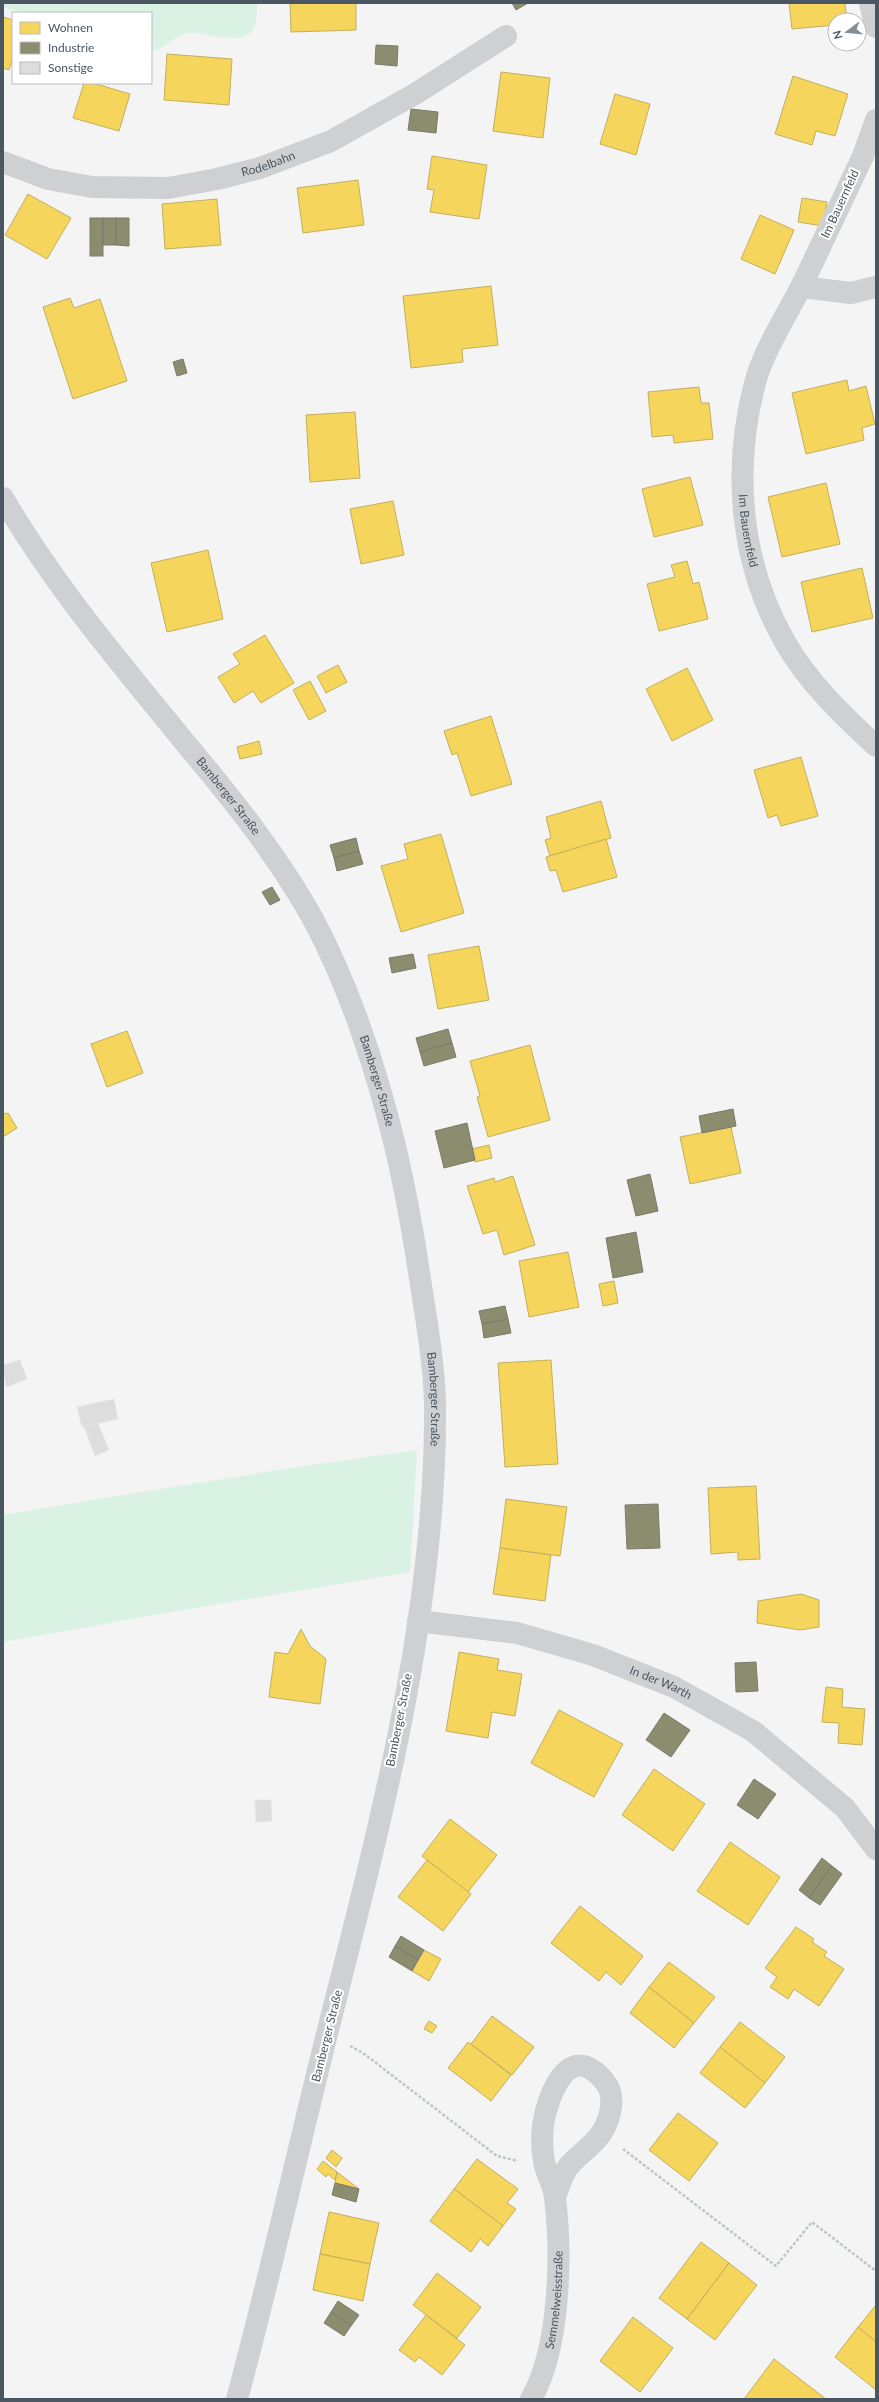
<svg xmlns="http://www.w3.org/2000/svg" width="879" height="2402" viewBox="0 0 879 2402" font-family="Lato,sans-serif">
  <rect width="100%" height="100%" fill="#f4f4f4"/>
  <g fill="#d9f2e3">
    <path d="M3,3h255c-2,8 0,20 -5,27 -13,18 -47,0 -65,3 -14,2 -21,15 -35,18l-2,-38h-124l-24,-5z"/>
    <path d="M417,1450l-7,122 -188,31 -219,39v-127l274,-45z"/>
  </g>
  <g fill="#f6d55c" stroke="#c2af5e">
    <path d="M290,3h66v27l-65,2z"/>
    <path d="M789,3h56l2,17h-12v5l-43,4z"/>
    <path d="M3,17l10,3v36l-4,14 -6,-2z"/>
    <path d="M167,54l65,5 -3,46 -65,-5z"/>
    <path d="M501,72l49,6 -7,60 -50,-7z"/>
    <path d="M793,76l55,18 -13,42 -19,-5 -4,14 -37,-11z"/>
    <path d="M84,83h9l37,11 -11,37 -46,-13z"/>
    <path d="M615,94l35,10 -14,51 -36,-11z"/>
    <path d="M432,156l55,9 -8,54 -49,-7 4,-22 -7,-1z"/>
    <path d="M358,180l6,45 -61,8 -6,-45z"/>
    <path d="M28,194l43,24 -24,41 -42,-24z"/>
    <path d="M802,198l25,4 -4,24 -25,-4z"/>
    <path d="M217,199l4,46 -56,4 -3,-45z"/>
    <path d="M760,215l34,15 -19,44 -34,-15z"/>
    <path d="M491,286l7,59 -36,4 1,13 -52,6 -8,-72z"/>
    <path d="M70,298l4,10 26,-9 27,82 -54,18 -30,-92z"/>
    <path d="M847,380l2,11 17,-5 9,38 -13,4 2,12 -58,14 -14,-61z"/>
    <path d="M699,387l2,16h8l4,36 -39,4 -1,-8 -21,2 -4,-45z"/>
    <path d="M355,412l5,66 -50,4 -4,-67z"/>
    <path d="M690,477l13,48 -49,12 -12,-48z"/>
    <path d="M826,483l14,61 -58,13 -14,-60z"/>
    <path d="M393,501l11,54 -43,9 -11,-55z"/>
    <path d="M208,550l15,69 -56,13 -16,-69z"/>
    <path d="M687,561l6,23 6,-2 9,37 -49,12 -12,-47 28,-7 -4,-12z"/>
    <path d="M862,568l11,50 -61,14 -11,-50z"/>
    <path d="M265,635l29,48 -33,20 -8,-12 -19,12 -16,-26 22,-13 -7,-10z"/>
    <path d="M338,665l9,17 -21,11 -9,-17z"/>
    <path d="M687,668l26,52 -41,21 -26,-52z"/>
    <path d="M310,681l16,30 -17,9 -16,-30z"/>
    <path d="M491,716l21,68 -41,12 -14,-43 -5,2 -8,-24z"/>
    <path d="M259,741l3,13 -22,5 -3,-12z"/>
    <path d="M801,757l17,59 -37,10 -4,-11 -9,3 -14,-48z"/>
    <path d="M601,801l10,37 -61,18 -5,-16 6,-2 -5,-21z"/>
    <path d="M441,834l23,79 -63,19 -20,-66 27,-7 -4,-15z"/>
    <path d="M606,839l11,38 -54,15 -7,-22 -6,1 -4,-14z"/>
    <path d="M479,946l10,54 -51,9 -10,-54z"/>
    <path d="M127,1031l16,42 -36,14 -16,-43z"/>
    <path d="M530,1045l20,75 -62,17 -11,-40 3,-1 -10,-35z"/>
    <path d="M8,1113l9,15 -14,9v-23z"/>
    <path d="M731,1127l10,46 -51,11 -10,-47z"/>
    <path d="M489,1145l3,13 -17,4 -3,-13z"/>
    <path d="M513,1176l22,69 -31,10 -7,-25 -14,4 -16,-48 27,-8 1,4z"/>
    <path d="M568,1252l11,55 -50,10 -10,-56z"/>
    <path d="M614,1281l4,22 -15,3 -4,-22z"/>
    <path d="M551,1360l7,104 -53,3 -7,-104z"/>
    <path d="M756,1486l4,73 -22,1v-8l-27,2 -3,-66z"/>
    <path d="M506,1499l61,8 -7,49 -60,-8z"/>
    <path d="M500,1548l51,7 -6,46 -52,-7z"/>
    <path d="M801,1594l18,6v27l-19,3 -43,-7 1,-22z"/>
    <path d="M301,1629l9,17 16,13 -6,45 -51,-7 6,-45 13,2z"/>
    <path d="M459,1652l40,7 -2,11 25,4 -7,42 -23,-4 -4,26 -42,-7z"/>
    <path d="M826,1687l17,2 -1,18 23,2 -3,36 -24,-2 1,-20 -17,-1z"/>
    <path d="M559,1710l64,34 -29,53 -63,-34z"/>
    <path d="M654,1769l51,35 -32,47 -51,-36z"/>
    <path d="M450,1819l47,36 -29,37 -46,-36z"/>
    <path d="M730,1842l50,35 -32,48 -51,-34z"/>
    <path d="M427,1860l44,34 -28,37 -45,-34z"/>
    <path d="M580,1906l63,50 -22,29 -15,-13 -7,9 -48,-38z"/>
    <path d="M796,1927l18,12 -2,3 15,10 -3,4 20,13 -25,37 -25,-17 -6,10 -18,-12 7,-10 -12,-9z"/>
    <path d="M424,1950l17,9 -12,22 -17,-10z"/>
    <path d="M669,1962l46,35 -21,26 -45,-36z"/>
    <path d="M649,1987l45,36 -20,25 -44,-35z"/>
    <path d="M492,2016l42,31 -22,28 -41,-31z"/>
    <path d="M429,2021l8,5 -5,7 -8,-4z"/>
    <path d="M740,2022l45,35 -20,26 -45,-36z"/>
    <path d="M468,2042l43,33 -20,26 -43,-33z"/>
    <path d="M720,2047l45,36 -20,25 -45,-35z"/>
    <path d="M678,2113l40,30 -29,38 -40,-31z"/>
    <path d="M332,2150l10,8 -6,9 -10,-9z"/>
    <path d="M477,2159l41,30 -11,14 9,6 -13,17 -49,-37z"/>
    <path d="M323,2161l14,11 -2,8 -7,-6 -2,3 -9,-8z"/>
    <path d="M337,2172l22,17 -24,-6z"/>
    <path d="M454,2189l49,37 -15,20 -8,-7 -9,13 -41,-31z"/>
    <path d="M329,2212l50,11 -9,41 -50,-10z"/>
    <path d="M701,2242l28,21 -42,56 -28,-21z"/>
    <path d="M320,2254l50,10 -7,37 -50,-11z"/>
    <path d="M729,2263l28,22 -42,55 -28,-21z"/>
    <path d="M437,2273l44,34 -24,31 -44,-33z"/>
    <path d="M876,2305v37l-18,-15z"/>
    <path d="M426,2315l39,30 -23,30 -23,-18 -4,5 -16,-12z"/>
    <path d="M633,2317l40,31 -33,44 -40,-31z"/>
    <path d="M858,2327l18,15v48l-41,-33z"/>
    <path d="M774,2359l52,40h-82z"/>
  </g>
  <g fill="#8c8c6e" stroke="#787c6a">
    <path d="M512,3h16l-12,7z"/>
    <path d="M376,45l22,1 -1,20 -22,-2z"/>
    <path d="M411,109l27,3 -2,21 -28,-3z"/>
    <rect x="90" y="218" width="13" height="38"/>
    <rect x="103" y="218" width="13" height="27"/>
    <path d="M116,218h13v28l-13,-1z"/>
    <path d="M183,359l4,14 -10,3 -4,-14z"/>
    <path d="M356,838l3,13 -25,7 -4,-13z"/>
    <path d="M359,851l4,13 -26,7 -3,-13z"/>
    <path d="M272,887l8,13 -10,5 -8,-13z"/>
    <path d="M413,954l3,14 -24,5 -3,-15z"/>
    <path d="M448,1029l4,14 -32,9 -4,-14z"/>
    <path d="M452,1043l4,14 -32,9 -4,-14z"/>
    <path d="M733,1109l3,17 -34,7 -3,-17z"/>
    <path d="M467,1123l8,37 -31,8 -9,-37z"/>
    <path d="M650,1174l8,37 -22,5 -9,-36z"/>
    <path d="M636,1232l7,40 -30,6 -7,-40z"/>
    <path d="M505,1306l3,13 -26,5 -3,-13z"/>
    <path d="M508,1319l3,14 -27,5 -2,-14z"/>
    <path d="M658,1504l2,44 -33,1 -2,-44z"/>
    <path d="M756,1662l2,29 -22,1 -1,-29z"/>
    <path d="M664,1713l26,17 -19,27 -25,-17z"/>
    <path d="M754,1779l22,15 -18,25 -21,-14z"/>
    <path d="M822,1858l10,8 -23,32 -10,-8z"/>
    <path d="M832,1866l10,8 -22,31 -11,-7z"/>
    <path d="M401,1936l23,14 -6,10 -23,-14z"/>
    <path d="M395,1946l23,14 -6,11 -23,-14z"/>
    <path d="M335,2183l24,6 -3,13 -24,-7z"/>
    <path d="M338,2301l21,14 -8,11 -20,-14z"/>
    <path d="M331,2312l20,14 -7,10 -20,-13z"/>
  </g>
  <g fill="#ddddde" stroke="#e5e6e7">
    <path d="M20,1360l7,19 -21,8 -3,-22z"/>
    <path d="M114,1399l4,20 -36,8 -5,-20z"/>
    <path d="M98,1423l11,27 -14,6 -11,-30z"/>
    <path d="M255,1800h16l1,21 -16,1z"/>
  </g>
  <g fill="none" stroke-linecap="round" stroke-linejoin="round">
    <g stroke="#bcc7c4" stroke-width="2.5" stroke-dasharray="3 2" stroke-linecap="butt">
      <path d="M350,2046l13,7 134,103 21,5"/>
      <path d="M623,2149l153,117 36,-44 64,49"/>
    </g>
    <g stroke="#ced0d2" stroke-width="22">
      <path d="M870,3l6,24"/>
      <path id="s1" d="M876,120l-13,36c-21,44 -41,88 -62,131 -15,29 -38,65 -46,96 -23,87 -15,180 30,259 23,40 57,73 91,104"/>
      <path id="s2" d="M3,162l45,17 44,8 76,1 49,-9 43,-11 71,-27 84,-47 91,-58"/>
      <path d="M801,287l50,6 25,-6"/>
      <path id="s3" d="M418,1621l99,12 76,22 81,32 79,44 92,77 31,41"/>
      <path id="s4" d="M531,2399c29,-50 31,-144 24,-201 -1,-13 -9,-24 -11,-37 -2,-10 -2,-26 -1,-36 5,-32 27,-87 62,-43 11,13 6,36 -3,50 -8,14 -24,22 -34,35 -6,8 -9,21 -13,30"/>
    </g>
    <path stroke="#ced0d4" stroke-width="22" id="s5" d="M3,498c52,89 119,167 184,247 46,55 91,111 126,174 39,73 64,152 83,231 11,47 19,94 26,142 6,37 12,74 13,112 2,210 -56,424 -107,626 -31,123 -58,247 -91,369"/>
  </g>
  <g text-anchor="middle" stroke-width="4" stroke-linejoin="round" paint-order="stroke">
    <g font-size="12" fill="#4a5661" stroke="#fff">
      <text dy="4" stroke="none"><textPath href="#s2" startOffset="272">Rodelbahn</textPath></text>
      <text transform="translate(840 204) rotate(-65)" y="4">Im Bauernfeld</text>
      <text dy="4" stroke="none"><textPath href="#s1" startOffset="439">Im Bauernfeld</textPath></text>
      <text dy="4" stroke="none"><textPath href="#s5" startOffset="374">Bamberger Straße</textPath></text>
      <text dy="4" stroke="none"><textPath href="#s5" startOffset="698">Bamberger Straße</textPath></text>
      <text dy="4" stroke="none"><textPath href="#s5" startOffset="1022">Bamberger Straße</textPath></text>
      <text dy="4" stroke="none"><textPath href="#s3" startOffset="252">In der Warth</textPath></text>
      <text transform="translate(399 1720) rotate(-79)" y="4">Bamberger Straße</text>
      <text transform="translate(327 2036) rotate(-76)" y="4">Bamberger Straße</text>
      <text dy="4" stroke="none"><textPath href="#s4" startOffset="103">Semmelweisstraße</textPath></text>
    </g>
  </g>
  <rect width="879" height="2402" fill="none" stroke="#4a5661" stroke-width="8"/>
  <rect x="12" y="12" width="140" height="72" fill="#ffffff" stroke="#b7bbc0"/>
  <rect x="20" y="22" width="20" height="12" fill="#f6d55c" stroke="#b7bbc0"/>
  <text x="48" y="32" font-size="12" fill="#4a5661">Wohnen</text>
  <rect x="20" y="42" width="20" height="12" fill="#8c8c6e" stroke="#b7bbc0"/>
  <text x="48" y="52" font-size="12" fill="#4a5661">Industrie</text>
  <rect x="20" y="62" width="20" height="12" fill="#ddddde" stroke="#b7bbc0"/>
  <text x="48" y="72" font-size="12" fill="#4a5661">Sonstige</text>
  <g transform="translate(847 32) rotate(254)"><circle r="19" fill="#ffffff" stroke="#b7bbc0"/>
  <path d="M0-3L7 15L0 10L-7 15Z" fill="#868d94"/>
  <text y="-6" font-size="11" font-weight="bold" text-anchor="middle" fill="#4a5661">N</text>
  </g>
</svg>
